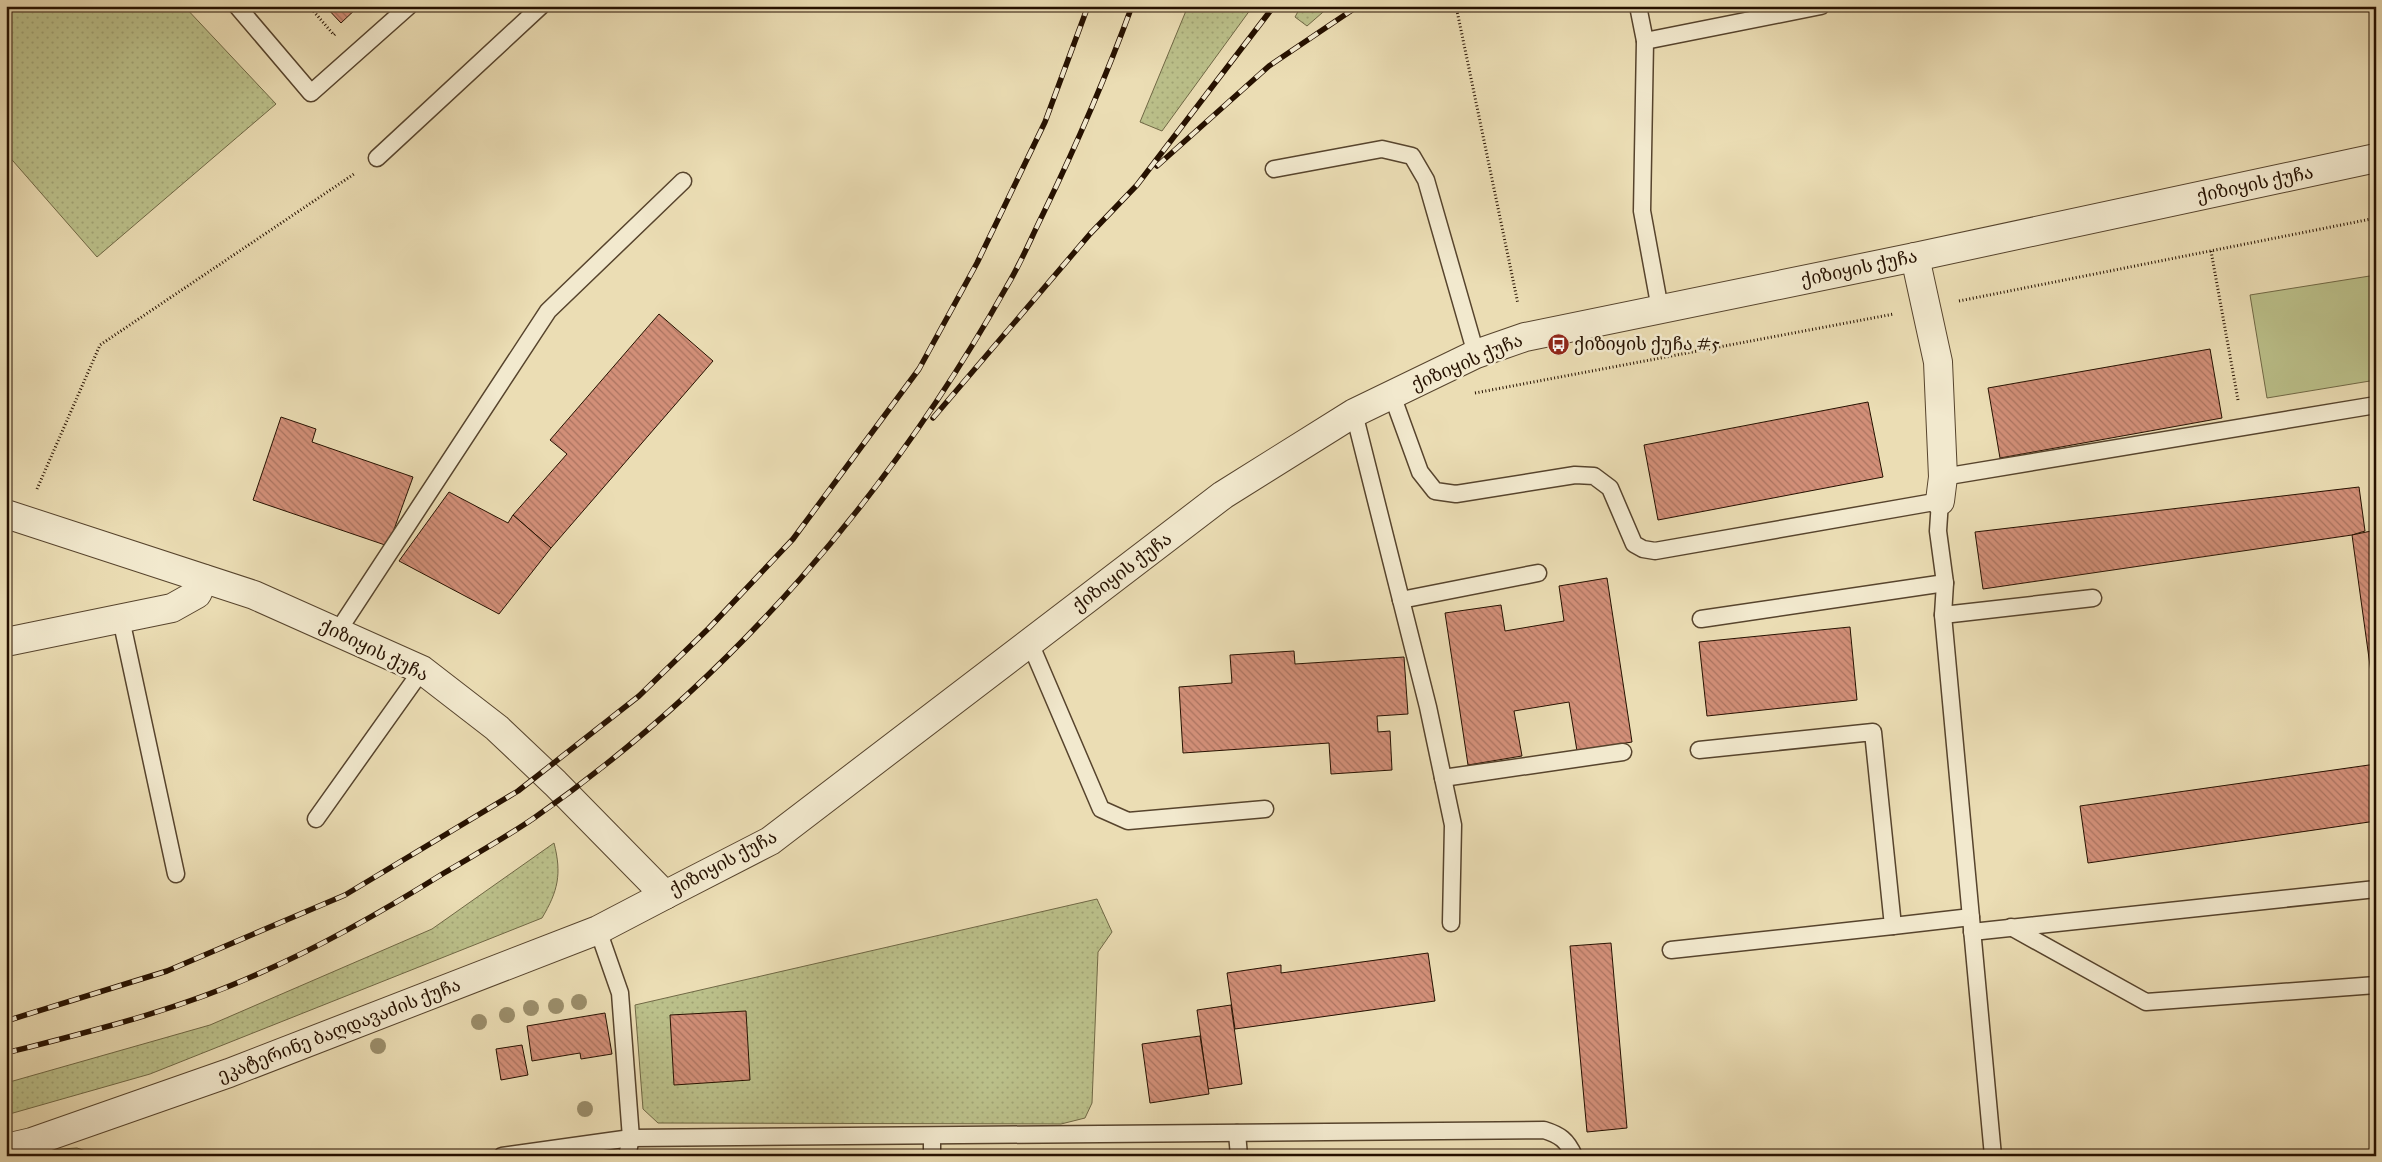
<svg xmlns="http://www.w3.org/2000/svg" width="2382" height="1162" viewBox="0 0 2382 1162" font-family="'IM FELL Great Primer','Noto Serif Georgian',serif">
  <defs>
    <pattern id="grass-dots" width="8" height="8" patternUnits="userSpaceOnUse" patternTransform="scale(1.25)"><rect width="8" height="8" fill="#bbc08a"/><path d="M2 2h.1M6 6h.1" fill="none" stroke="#a1a475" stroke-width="1.8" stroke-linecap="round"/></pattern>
    <pattern id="building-back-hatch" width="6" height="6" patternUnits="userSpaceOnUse" patternTransform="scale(1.25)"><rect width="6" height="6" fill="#d28f78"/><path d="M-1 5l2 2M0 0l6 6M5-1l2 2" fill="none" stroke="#aa7360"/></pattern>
  </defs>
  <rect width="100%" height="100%" fill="#ebddb4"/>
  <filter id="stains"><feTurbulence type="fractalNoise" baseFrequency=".004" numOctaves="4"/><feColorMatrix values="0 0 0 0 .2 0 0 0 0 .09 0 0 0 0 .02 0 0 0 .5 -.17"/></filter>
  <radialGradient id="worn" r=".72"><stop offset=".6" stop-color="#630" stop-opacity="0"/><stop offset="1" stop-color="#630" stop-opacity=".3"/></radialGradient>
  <g fill="url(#grass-dots)" stroke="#706845">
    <path d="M6,6h178l92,98 -179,153 -91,-104v-22l3,-9 -3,-4z"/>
    <path d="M1188,6h65l-91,125 -22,-9z"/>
    <path d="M1301,6h29l-23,20 -12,-9z"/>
    <path d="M554,843c8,31 4,48 -12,75l-392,156 -144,41v-32l204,-58 222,-96z"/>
    <path d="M1097,899l15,33 -14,20 -6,151 -7,15 -24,6 -403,-1 -15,-14 -8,-104z"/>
    <path d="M77,1148l23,8h-76l23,-6z"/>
  </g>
  <path fill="#bbc08a" stroke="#706845" d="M2376,275v105l-109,18 -17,-103z"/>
  <g fill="url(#building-back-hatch)" stroke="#261100">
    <path d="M325,6h34l-18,17z"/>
    <path d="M659,314l54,47 -162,187 -38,-33 54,-61 -17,-14z"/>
    <path d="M2210,349l12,69 -222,40 -12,-70z"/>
    <path d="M1868,402l15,75 -225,43 -14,-75z"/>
    <path d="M281,417l35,12 -4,13 101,35 -25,69 -135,-46z"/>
    <path d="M2359,487l6,44 -13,4 -369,54 -8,-57z"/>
    <path d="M449,492l59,31 5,-8 38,33 -52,66 -100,-53z"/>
    <path d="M2376,530v179l-24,-174z"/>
    <path d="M1607,578l25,164 -55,9 -8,-49 -55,9 8,45 -54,9 -23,-152 56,-8 4,26 59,-10 -5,-35z"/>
    <path d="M1850,627l7,73 -150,16 -8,-74z"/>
    <path d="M1294,651l1,13 109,-7 4,57 -31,2 1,16 12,-1 2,39 -61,4 -2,-31 -146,10 -4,-66 53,-4 -2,-28z"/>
    <path d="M2376,764v57l-288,42 -8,-57z"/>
    <path d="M1611,943l16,185 -40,4 -17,-186z"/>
    <path d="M1428,953l7,48 -200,28 -8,-56 54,-8v8z"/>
    <path d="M1231,1005l11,79 -34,5 -11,-79z"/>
    <path d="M746,1011l4,69 -76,5 -4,-70z"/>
    <path d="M605,1013l7,41 -31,5 -1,-6 -48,8 -5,-35z"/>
    <path d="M1200,1036l9,58 -59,9 -8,-59z"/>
    <path d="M522,1045l6,30 -27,5 -5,-31z"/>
  </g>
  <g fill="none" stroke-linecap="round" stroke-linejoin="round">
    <defs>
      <g id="service">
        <path d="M237,6l74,87 98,-87"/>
        <path d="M1638,6l7,35 176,-35"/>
        <path d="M1645,41l-3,170 18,98"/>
        <path d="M377,158l164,-152"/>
        <path d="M1274,169l108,-20 30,7 14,24 50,174"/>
        <path d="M1392,395l28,77 15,19 21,3 119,-19 19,1 16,12 24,56 9,5 12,2 285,-50 -2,30 7,52 -2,32 50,541"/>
        <path d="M1354,413l74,294 25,118 -2,98"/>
        <path d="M1943,477l433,-72"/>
        <path d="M1401,600l137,-27"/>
        <path d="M1943,615l150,-17"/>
        <path d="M121,619l55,255"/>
        <path d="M1701,619l244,-36"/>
        <path d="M338,631l210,-320 135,-130"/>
        <path d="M1030,643l71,166 27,12 137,-12"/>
        <path d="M1443,778l180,-26"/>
        <path d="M316,819l106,-149"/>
        <path d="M1893,926l78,-9"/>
        <path d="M2011,927l135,75 230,-17"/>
        <path d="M598,930l22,63 11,145 -4,18"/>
        <path d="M1972,932l404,-43"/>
        <path d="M1671,950l222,-24 -20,-194 -174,18"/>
        <path d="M1237,1133l2,23"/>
        <path d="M502,1156l129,-18 913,-8c16,5 23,10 30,26"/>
        <path d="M932,1156v-20"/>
      </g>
      <g id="minor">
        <path d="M1915,257l23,105 5,115 -3,24"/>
        <path d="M6,642l166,-34 25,-14 7,-15"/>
        <path d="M6,1148l26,-6 197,-69 369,-143 67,-35"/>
      </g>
      <path id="tertiary" d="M6,514l248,81 168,75 75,58 58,55 110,112 105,-54 453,-346 131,-82 122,-59 49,-17 390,-80 461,-99"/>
    </defs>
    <use href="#service" stroke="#57442d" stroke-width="19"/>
    <use href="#minor" stroke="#57442d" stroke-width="30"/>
    <use href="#tertiary" stroke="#57442d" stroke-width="30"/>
    <g stroke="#261100" stroke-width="3" stroke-dasharray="1 2.5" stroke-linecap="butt">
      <path d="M309,6l25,29 2,-2"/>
      <path d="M1456,6l62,298"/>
      <path d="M2211,251l27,149"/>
      <path d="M1959,301l417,-83"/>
      <path d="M1475,393l419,-79"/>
      <path d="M37,489l63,-144 254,-171"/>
    </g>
    <use href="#service" stroke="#f2e9ce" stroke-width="16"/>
    <use href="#minor" stroke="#f2e9ce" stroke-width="28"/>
    <use href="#tertiary" stroke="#f2e9ce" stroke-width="28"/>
    <defs>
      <g id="rail">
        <path d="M1157,166l112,-100 89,-60"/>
        <path d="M933,418l157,-184 47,-49 137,-179"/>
        <path d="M6,1021l161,-50 178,-76 173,-104 121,-95 70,-68 84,-89 126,-170 58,-106 68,-141 43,-116"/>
        <path d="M6,1053c86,-22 173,-43 254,-80 64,-28 125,-63 184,-100 30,-18 61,-35 90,-55 196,-137 356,-323 473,-532 14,-23 24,-48 36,-72 33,-68 63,-137 89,-208"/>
      </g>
    </defs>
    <use href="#rail" stroke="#261100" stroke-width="5.5"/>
    <use href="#rail" stroke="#f2e9ce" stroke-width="4" stroke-dasharray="11" stroke-linecap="butt"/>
  </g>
  <g fill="#9b8e6b">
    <circle cx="579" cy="1002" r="8"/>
    <circle cx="556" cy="1006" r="8"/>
    <circle cx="531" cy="1008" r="8"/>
    <circle cx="507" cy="1015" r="8"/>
    <circle cx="479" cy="1022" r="8"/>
    <circle cx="378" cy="1046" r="8"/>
    <circle cx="585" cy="1109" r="8"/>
  </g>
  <defs>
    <symbol id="bus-disc" viewBox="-11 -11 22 22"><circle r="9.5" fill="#8f2418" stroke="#f2e9ce"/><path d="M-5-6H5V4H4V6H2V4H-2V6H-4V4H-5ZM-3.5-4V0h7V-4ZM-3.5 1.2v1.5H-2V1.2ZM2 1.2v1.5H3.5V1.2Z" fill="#fff"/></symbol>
  </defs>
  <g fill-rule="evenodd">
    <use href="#bus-disc" x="1546" y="332" width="25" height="25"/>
  </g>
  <g text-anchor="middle" stroke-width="5" stroke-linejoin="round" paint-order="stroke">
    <g font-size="18" fill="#261100" stroke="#f2e9ce">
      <text transform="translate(2255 184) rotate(-12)" y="6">ქიზიყის ქუჩა</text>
      <text transform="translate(1859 268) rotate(-12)" y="6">ქიზიყის ქუჩა</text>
      <text transform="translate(1467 362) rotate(-23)" y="6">ქიზიყის ქუჩა</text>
      <text transform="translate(1122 572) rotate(-37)" y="6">ქიზიყის ქუჩა</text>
      <text transform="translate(374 650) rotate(26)" y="6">ქიზიყის ქუჩა</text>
      <text transform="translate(723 863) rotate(-28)" y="6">ქიზიყის ქუჩა</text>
      <text transform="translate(339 1030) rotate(-21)" y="6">ეკატერინე ბაღდავაძის ქუჩა</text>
    </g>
    <g font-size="18" fill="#261100" stroke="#f2e9ce" text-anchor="start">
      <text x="1574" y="350">ქიზიყის ქუჩა #5</text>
    </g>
  </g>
  <rect width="2382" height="1162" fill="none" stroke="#ebddb4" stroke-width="25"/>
  <rect x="8" y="8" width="2367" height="1147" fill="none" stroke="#261100" stroke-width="2.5"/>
  <rect x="12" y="12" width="2357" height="1137" fill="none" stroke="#261100"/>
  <rect width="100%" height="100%" filter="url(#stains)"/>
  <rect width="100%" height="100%" fill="url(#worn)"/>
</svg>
